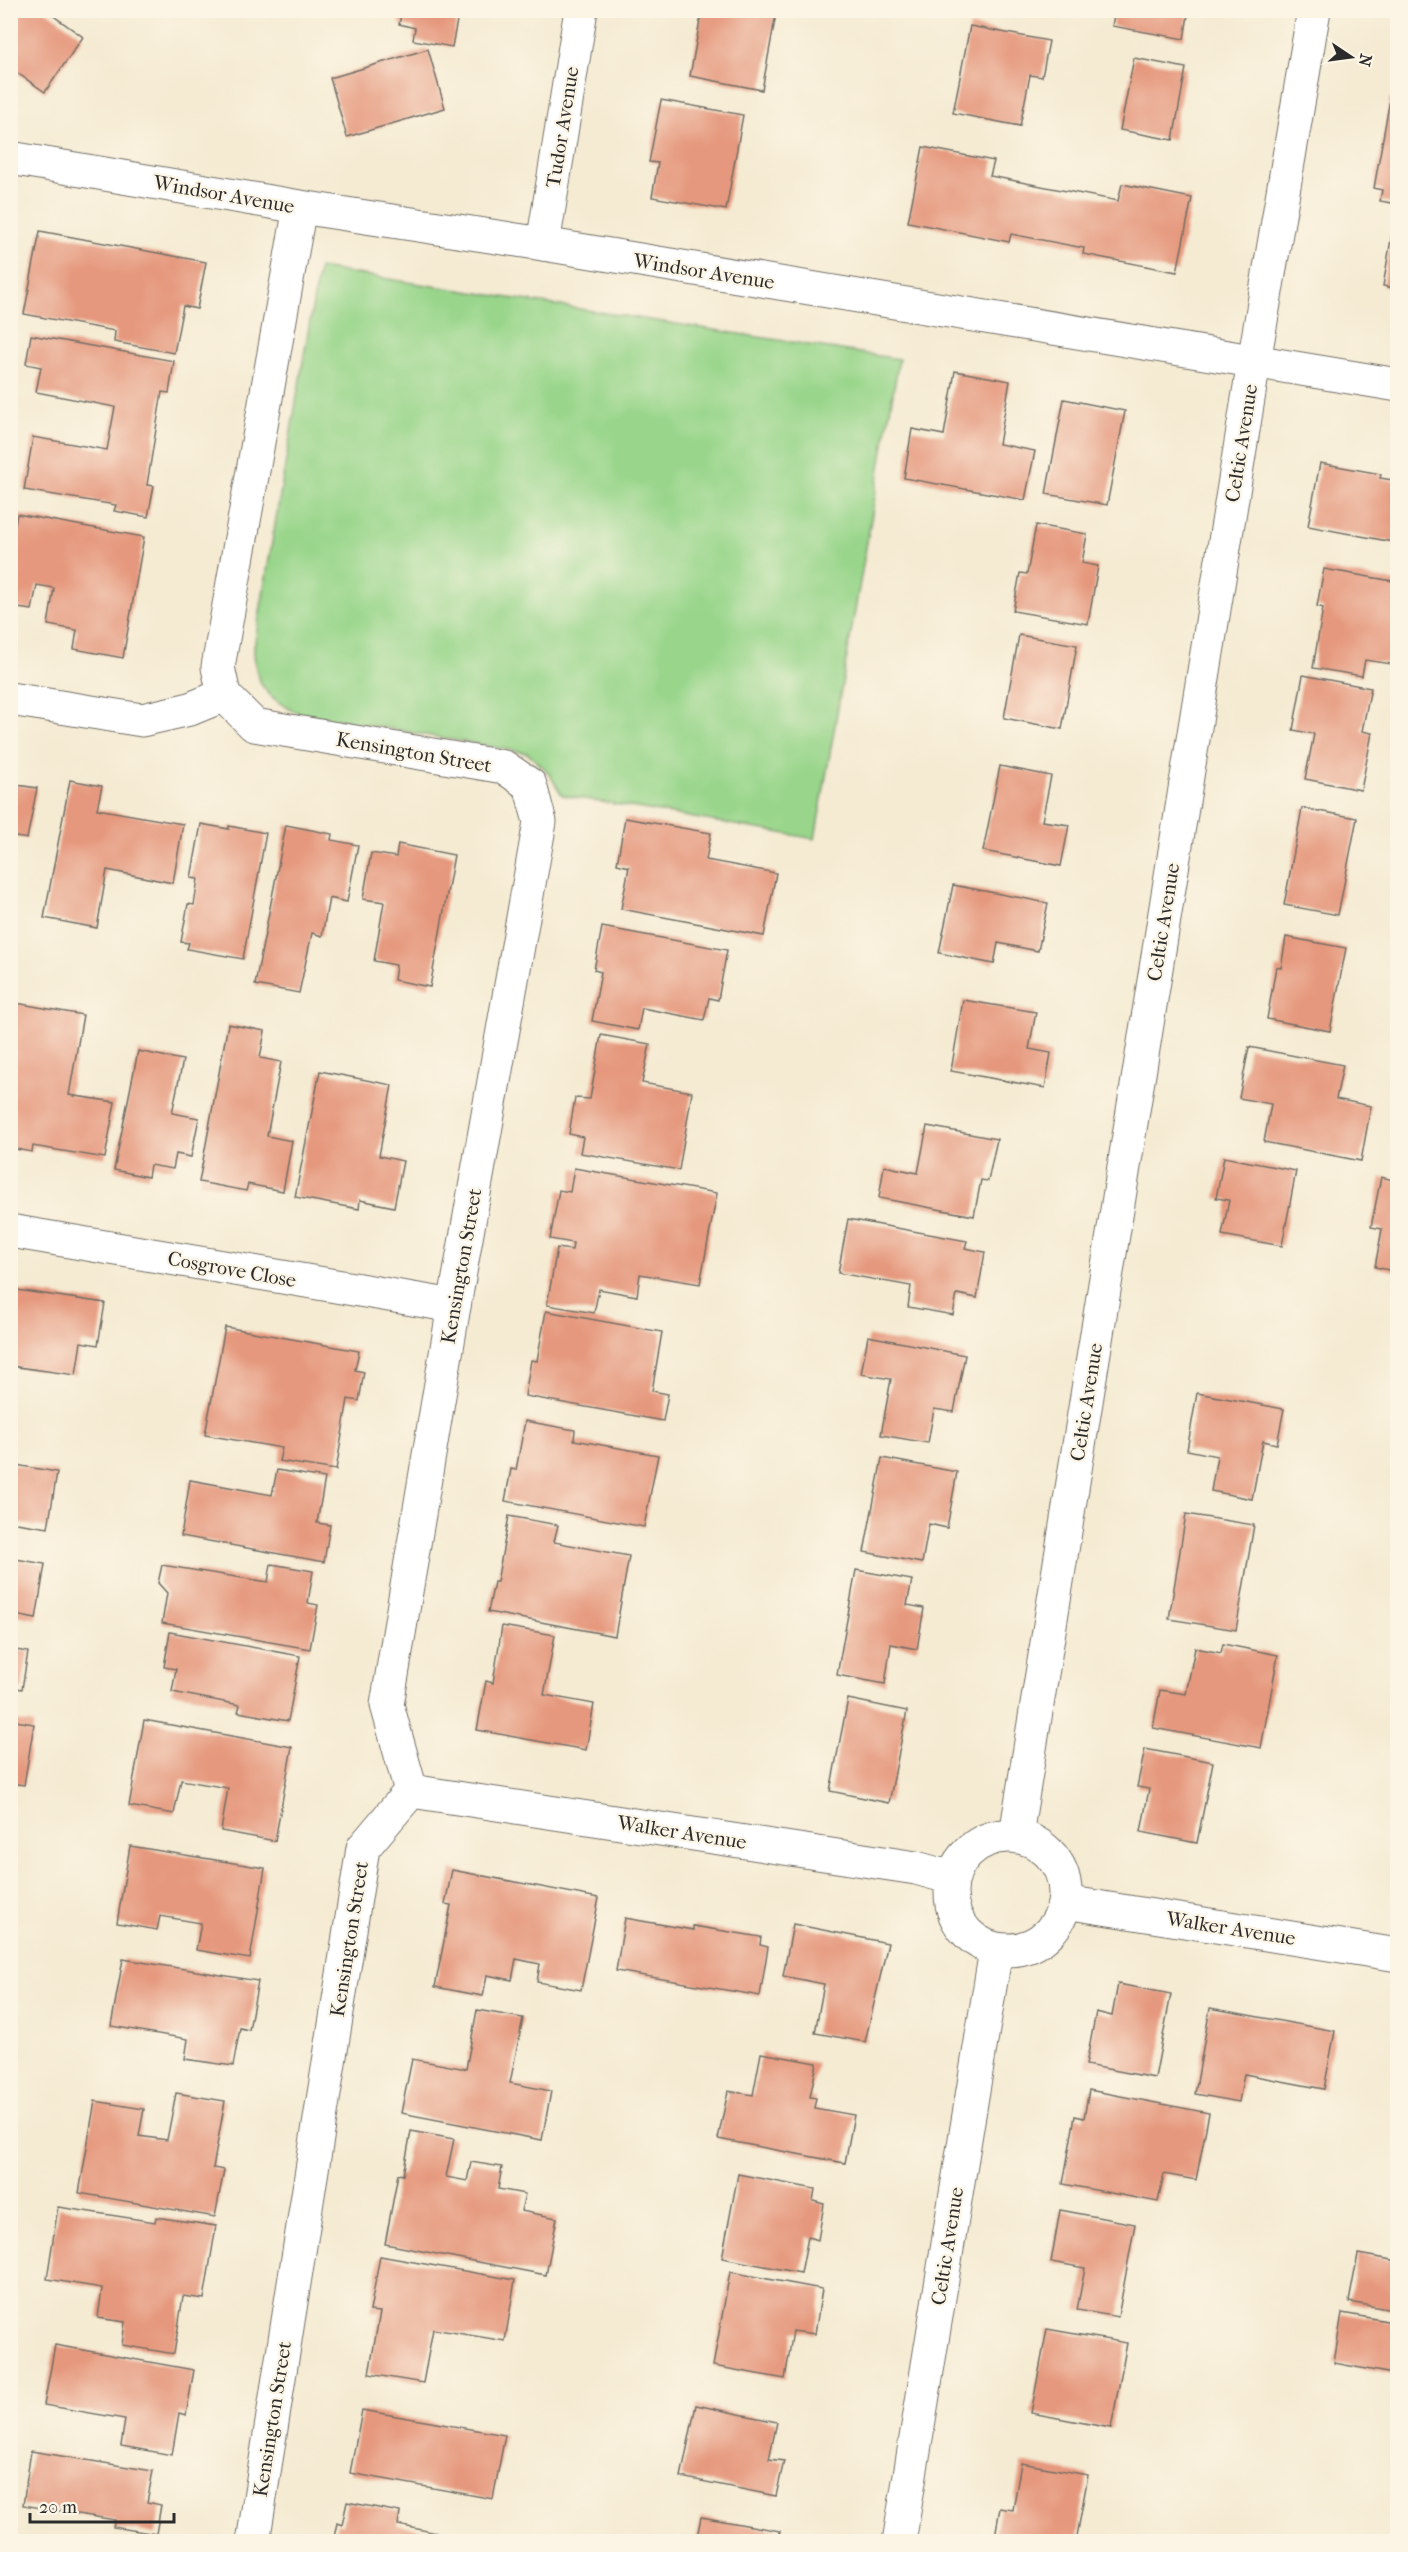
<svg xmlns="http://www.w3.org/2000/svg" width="1408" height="2552" viewBox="0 0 1408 2552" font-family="'IM FELL French Canon',serif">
  <rect width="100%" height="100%" fill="#fcf5e5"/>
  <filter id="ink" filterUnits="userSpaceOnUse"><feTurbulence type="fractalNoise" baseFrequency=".0167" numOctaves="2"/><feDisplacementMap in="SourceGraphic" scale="12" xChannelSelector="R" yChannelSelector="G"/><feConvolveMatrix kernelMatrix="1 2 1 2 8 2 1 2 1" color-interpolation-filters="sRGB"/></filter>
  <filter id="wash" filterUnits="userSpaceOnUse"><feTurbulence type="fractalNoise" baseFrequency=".008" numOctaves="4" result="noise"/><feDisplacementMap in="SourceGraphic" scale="24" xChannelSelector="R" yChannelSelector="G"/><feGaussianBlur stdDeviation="1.35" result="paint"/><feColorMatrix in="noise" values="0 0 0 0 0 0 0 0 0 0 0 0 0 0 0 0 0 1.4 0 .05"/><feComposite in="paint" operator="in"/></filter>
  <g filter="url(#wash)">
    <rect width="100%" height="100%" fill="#f5ebd3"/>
    <path fill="#99d68b" stroke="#62805b" stroke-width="1.5" d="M319,268l580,91 -84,480 -253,-44 -14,-23 -21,-19 -232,-41c-31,-16 -41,-30 -41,-65z"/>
    <g id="blocks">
      <g fill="#e5987d">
        <path d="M10,10h35l38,27 -38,55 -35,-24z"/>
        <path d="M402,10h57l-7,37 -39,-7 2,-12 -16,-4z"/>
        <path d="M702,10h56l18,4 -14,76 -72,-14z"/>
        <path d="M1115,10h74l-5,29 -72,-13z"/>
        <path d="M970,26l79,15 -7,36 -12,-2 -10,51 -67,-13z"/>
        <path d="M428,49l17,59 -98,29 -17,-59z"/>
        <path d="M1134,58l52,10 -13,72 -53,-10z"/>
        <path d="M1390,99l8,1v104l-18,-3 2,-11 -8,-2z"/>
        <path d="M661,100l82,15 -17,95 -74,-13 6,-34 -9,-1z"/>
        <path d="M923,147l71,14 -4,15 128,25 4,-17 70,14 -15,74 -94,-18 1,-6 -73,-14 -2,8 -101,-20z"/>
        <path d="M1394,222h4v67l-15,-3z"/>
        <path d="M40,231l166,31 -9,47 -14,-3 -9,47 -60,-11 1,-11 -91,-17z"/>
        <path d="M31,335l143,26 -5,32 -7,-1 -15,93 7,1 -6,31 -34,-6 2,-6 -92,-15 9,-53 74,13 8,-43 -79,-15 5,-25 -15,-3z"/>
        <path d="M955,371l55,10 -11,63 36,7 -10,49 -121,-22 8,-49 32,6z"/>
        <path d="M1064,399l61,12 -18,94 -61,-11z"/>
        <path d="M1320,463l61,11 -1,4 18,3v62l-90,-17z"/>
        <path d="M17,514l127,23 -21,121 -49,-9 3,-19 -29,-5 6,-37 -17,-3 -5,25 -22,-3v-58z"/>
        <path d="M1036,525l51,9 -5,29 16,3 -10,58 -75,-13 7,-38 7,1z"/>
        <path d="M1324,569l74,13v83l-33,-5 -3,16 -49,-8 10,-60 -6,-2z"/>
        <path d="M1019,635l58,10 -15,84 -58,-11z"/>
        <path d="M1303,675l68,13 -9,43 10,2 -11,57 -56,-11 9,-45 -21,-4z"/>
        <path d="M1000,766l51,10 -9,45 27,4 -8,41 -78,-15z"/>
        <path d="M70,780l32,6 -5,23 86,15 -10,59 -66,-13 -10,58 -53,-10z"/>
        <path d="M10,784l27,4 -10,51 -17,-3z"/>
        <path d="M1302,808l55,10 -19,97 -54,-10z"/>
        <path d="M625,818l86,15 -5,27 70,13 -12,63 -143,-27 8,-42 -12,-3z"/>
        <path d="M201,824l28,5v-3l37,7 -23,126 -56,-10 2,-6 -8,-1 7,-38 6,1 4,-26 -7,-1z"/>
        <path d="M286,825l46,9 -1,6 27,5 -11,57 -18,-4 -7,38 -10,-3 -13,60 -44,-8z"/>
        <path d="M398,844l56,11 -24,132 -36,-7 2,-15 -22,-4 10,-59 -21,-3 8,-46 25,4z"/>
        <path d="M953,885l95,18 -10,48 -40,-8 -4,21 -55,-11z"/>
        <path d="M602,927l125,23 -9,50 -9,-2 -5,22 -62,-12 -4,22 -46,-9 9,-49 -7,-2z"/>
        <path d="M1286,937l60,11 -16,83 -63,-12 9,-52 5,1z"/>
        <path d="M963,1000l73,12 -7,37 22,4 -6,35 -94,-17z"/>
        <path d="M16,1003l67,12 -14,80 46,7 -10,56 -72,-12 -1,6 -22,-4v-110z"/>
        <path d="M228,1024l37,7 -5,27 21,4 -14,74 25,5 -9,50 -35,-7 -2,7 -47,-9z"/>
        <path d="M601,1035l49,9 -8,39 50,9 -13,78 -99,-17 3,-16 -14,-3 6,-36 15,1z"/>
        <path d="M1249,1047l94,18 -7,34 35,7 -10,55 -97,-19 7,-38 -32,-6z"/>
        <path d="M138,1051l45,9 -11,53 27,5 -8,39 -15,-3 -3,15 -23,-4 -2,12 -34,-7z"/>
        <path d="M320,1071l72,14 -13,71 24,5 -9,46 -34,-7 -1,9 -64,-12z"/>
        <path d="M927,1126l70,13 -9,42 -7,-1 -7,36 -95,-18 5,-32 34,7z"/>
        <path d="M1224,1157l72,14 -14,75 -60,-11 7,-35 -13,-2z"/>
        <path d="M574,1168l143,25 -17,91 -60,-10 -3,22 -38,-7 -5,24 -47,-8 10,-57 15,2 1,-7 -23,-4 9,-49 11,2z"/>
        <path d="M1381,1177l17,4v91l-23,-5 7,-38 -11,-2z"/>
        <path d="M848,1219l119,22 -2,7 20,4 -8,46 -20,-4 -4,21 -45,-8 3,-21 -73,-13z"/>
        <path d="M10,1289l95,14 -7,42 -17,-3 -5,33 -66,-9z"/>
        <path d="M546,1311l116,21 -10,59 16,3 -5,27 -138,-25 6,-36 6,1z"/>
        <path d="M225,1327l134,24 -4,19 9,2 -5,29 -11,-2 -12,71 -57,-9 3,-13 -77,-13z"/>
        <path d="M868,1336l97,19 -11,57 -20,-3 -6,34 -47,-8 10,-56 -30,-5z"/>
        <path d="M1197,1393l87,16 -7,35 -14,-3 -11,58 -41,-8 6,-35 -30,-6z"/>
        <path d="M525,1421l50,9 -1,10 84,15 -14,72 -139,-26 6,-32 5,1z"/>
        <path d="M882,1458l75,14 -10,56 -18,-4 -7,39 -58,-11z"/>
        <path d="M10,1464l47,8 -9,56 -38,-6z"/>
        <path d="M277,1470l48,8 -8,45 13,2 -6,37 -143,-26 9,-56 82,15z"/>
        <path d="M1186,1514l68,11 -18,105 -67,-11z"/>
        <path d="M509,1516l49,9 -4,17 75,14 -14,80 -127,-24 6,-30h3z"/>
        <path d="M10,1558l35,6 -9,55 -26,-5z"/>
        <path d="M271,1564l42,7 -5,32 10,2 -8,44 -148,-26 5,-30 -9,-10 4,-18 106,17z"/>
        <path d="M856,1570l56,10 -5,25 17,3 -7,41 -26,-5 -6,40 -48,-9z"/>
        <path d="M502,1626l53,9 -11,60 50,9 -8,46 -109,-20 9,-49 7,2z"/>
        <path d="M10,1629l5,1 -3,19h-2z"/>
        <path d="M170,1632l130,24 -12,65 -50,-9 2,-7 -68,-13 4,-23 -12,-2z"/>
        <path d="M1223,1644l55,11 -17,93 -108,-20 7,-38 26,4 9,-46 26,5z"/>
        <path d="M10,1649l18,3 -6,37 -12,-2z"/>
        <path d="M848,1699l59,12 -18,92 -59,-12z"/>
        <path d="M10,1720l24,4 -10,61 -14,-2z"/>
        <path d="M144,1720l148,27 -17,94 -54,-10 7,-43 -47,-8 -7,34 -45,-8z"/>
        <path d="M1145,1749l68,13 -16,81 -56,-11 8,-43 -12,-2z"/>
        <path d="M130,1846l135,22 -15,91 -54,-9 5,-27 -41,-7 -3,14 -40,-7z"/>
        <path d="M452,1870l147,28 -18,92 -44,-8 3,-18 -24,-5 -4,21 -25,-5 -4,21 -48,-9 16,-82 -6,-1z"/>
        <path d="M625,1918l68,12v-4l68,11 -1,8 8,2 -8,49 -144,-25z"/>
        <path d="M793,1924l95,19 -23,99 -50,-9 9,-49 -41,-8z"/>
        <path d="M123,1959l135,22 -9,49 -9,-2 -7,38 -48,-7 3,-20 -77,-13z"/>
        <path d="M1118,1984l53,10 -16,84 -69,-13 10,-53 16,4z"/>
        <path d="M1210,2008l125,23 -11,58 -80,-15 -5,28 -44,-8z"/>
        <path d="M477,2010l46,8 -13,65 41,8 -9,49 -141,-27 11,-54 54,10z"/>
        <path d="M761,2053l56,10 -7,34 6,1 -2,10 40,7 -9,48 -127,-24 10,-48 25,4z"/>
        <path d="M1089,2090l120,23 -13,67 -32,-6 -6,28 -95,-18 12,-68 9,2z"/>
        <path d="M176,2093l49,8 -12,67 11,2 -9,47 -136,-24 16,-92 49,8 -5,27 28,4z"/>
        <path d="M411,2131l43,8 -8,38 21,4 4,-19 31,5 -4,22 27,5 -4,17 36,7 -11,57 -161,-31 13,-70 5,1z"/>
        <path d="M738,2174l77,15 -2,12 11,3 -6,36 -10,-3 -7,36 -79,-15z"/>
        <path d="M58,2207l97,15 1,-5 60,9 -12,73 -21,-3 -9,58 -52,-9 3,-23 -27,-4 4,-30 -55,-9z"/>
        <path d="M1060,2210l75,14 -17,93 -41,-7 8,-42 -34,-6z"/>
        <path d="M1358,2254l40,7v50l-49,-9z"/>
        <path d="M380,2256l135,24 -10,61 -72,-12 -10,54 -54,-9 11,-62 -10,-1z"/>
        <path d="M730,2272l92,17 -7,45 -22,-3 -8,48 -72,-13z"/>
        <path d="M1342,2313l56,10v52l-64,-12z"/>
        <path d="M1047,2329l80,14 -16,85 -80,-15z"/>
        <path d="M55,2345l139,25 -8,45 -7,-2 -7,42 -51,-9 4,-27 -81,-14z"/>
        <path d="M696,2405l81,17 -8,37 15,2 -8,35 -95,-19z"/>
        <path d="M362,2410l143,25 -12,64 -143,-26z"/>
        <path d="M31,2451l122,20 -6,31 14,3 -5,29 -43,-7 2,-7 -92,-15z"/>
        <path d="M1021,2463l67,12 -12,67h-82l6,-34 13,2z"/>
        <path d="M347,2502l53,10 -2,13 63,13 -1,4h-127l4,-19 5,2z"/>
        <path d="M701,2517l79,14 -2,11h-82z"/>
      </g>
    </g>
  </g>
  <g filter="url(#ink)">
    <use href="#blocks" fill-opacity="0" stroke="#726e66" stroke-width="1.5"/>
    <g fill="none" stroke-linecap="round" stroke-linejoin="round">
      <defs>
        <g id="street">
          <path d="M10,158l290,49 243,37 855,141"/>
          <path d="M300,207l-82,460 6,28 30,30 250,42 26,18 10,37 -86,484 -67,399 24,86"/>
          <path d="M543,244l38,-234"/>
          <path d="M10,699l132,21 48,-11 34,-14"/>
          <path d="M10,1231l444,75"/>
          <path d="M411,1791l505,77 36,10"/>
          <path d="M1065,1902l333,53"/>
          <path d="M253,2542l110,-694 48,-57"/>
        </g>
        <g id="secondary">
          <path d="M1016,1835l238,-1473 60,-352"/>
          <circle cx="1008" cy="1893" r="57"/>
          <path d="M899,2542l97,-592"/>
        </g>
      </defs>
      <use href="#street" stroke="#726e66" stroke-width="35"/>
      <use href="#secondary" stroke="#726e66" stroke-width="35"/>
      <use href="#street" stroke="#fff" stroke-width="33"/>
      <use href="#secondary" stroke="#fff" stroke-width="33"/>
    </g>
  </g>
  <g text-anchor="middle" stroke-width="4.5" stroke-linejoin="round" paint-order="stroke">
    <g font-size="20" fill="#2b2b2b" stroke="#fcf5e5">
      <text transform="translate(562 127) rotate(-81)" y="7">Tudor Avenue</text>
      <text transform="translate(224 194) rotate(10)" y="7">Windsor Avenue</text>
      <text transform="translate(704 271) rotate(9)" y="7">Windsor Avenue</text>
      <text transform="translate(1241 443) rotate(-81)" y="7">Celtic Avenue</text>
      <text transform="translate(414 752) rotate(10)" y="7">Kensington Street</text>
      <text transform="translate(1163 922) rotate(-81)" y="7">Celtic Avenue</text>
      <text transform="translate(461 1266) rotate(-80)" y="7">Kensington Street</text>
      <text transform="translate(232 1269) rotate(10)" y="7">Cosgrove Close</text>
      <text transform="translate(1086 1402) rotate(-81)" y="7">Celtic Avenue</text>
      <text transform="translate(682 1832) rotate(9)" y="7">Walker Avenue</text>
      <text transform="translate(1231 1928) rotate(9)" y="7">Walker Avenue</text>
      <text transform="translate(349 1939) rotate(-81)" y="7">Kensington Street</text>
      <text transform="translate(947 2246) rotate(-81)" y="7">Celtic Avenue</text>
      <text transform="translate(272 2419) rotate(-81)" y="7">Kensington Street</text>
    </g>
  </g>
  <rect width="1408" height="2552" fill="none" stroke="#fcf5e5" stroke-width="36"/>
  <g transform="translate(1351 57) rotate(103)" stroke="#fcf5e5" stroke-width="4.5" paint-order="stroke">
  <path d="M0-4.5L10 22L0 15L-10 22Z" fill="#2b2b2b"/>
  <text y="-9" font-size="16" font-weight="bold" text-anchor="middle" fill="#2b2b2b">N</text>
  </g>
  <path d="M30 2513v9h144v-9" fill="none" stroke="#2b2b2b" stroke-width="3"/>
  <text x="39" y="2513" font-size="18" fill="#2b2b2b" stroke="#fcf5e5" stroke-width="4.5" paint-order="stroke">20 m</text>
</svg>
